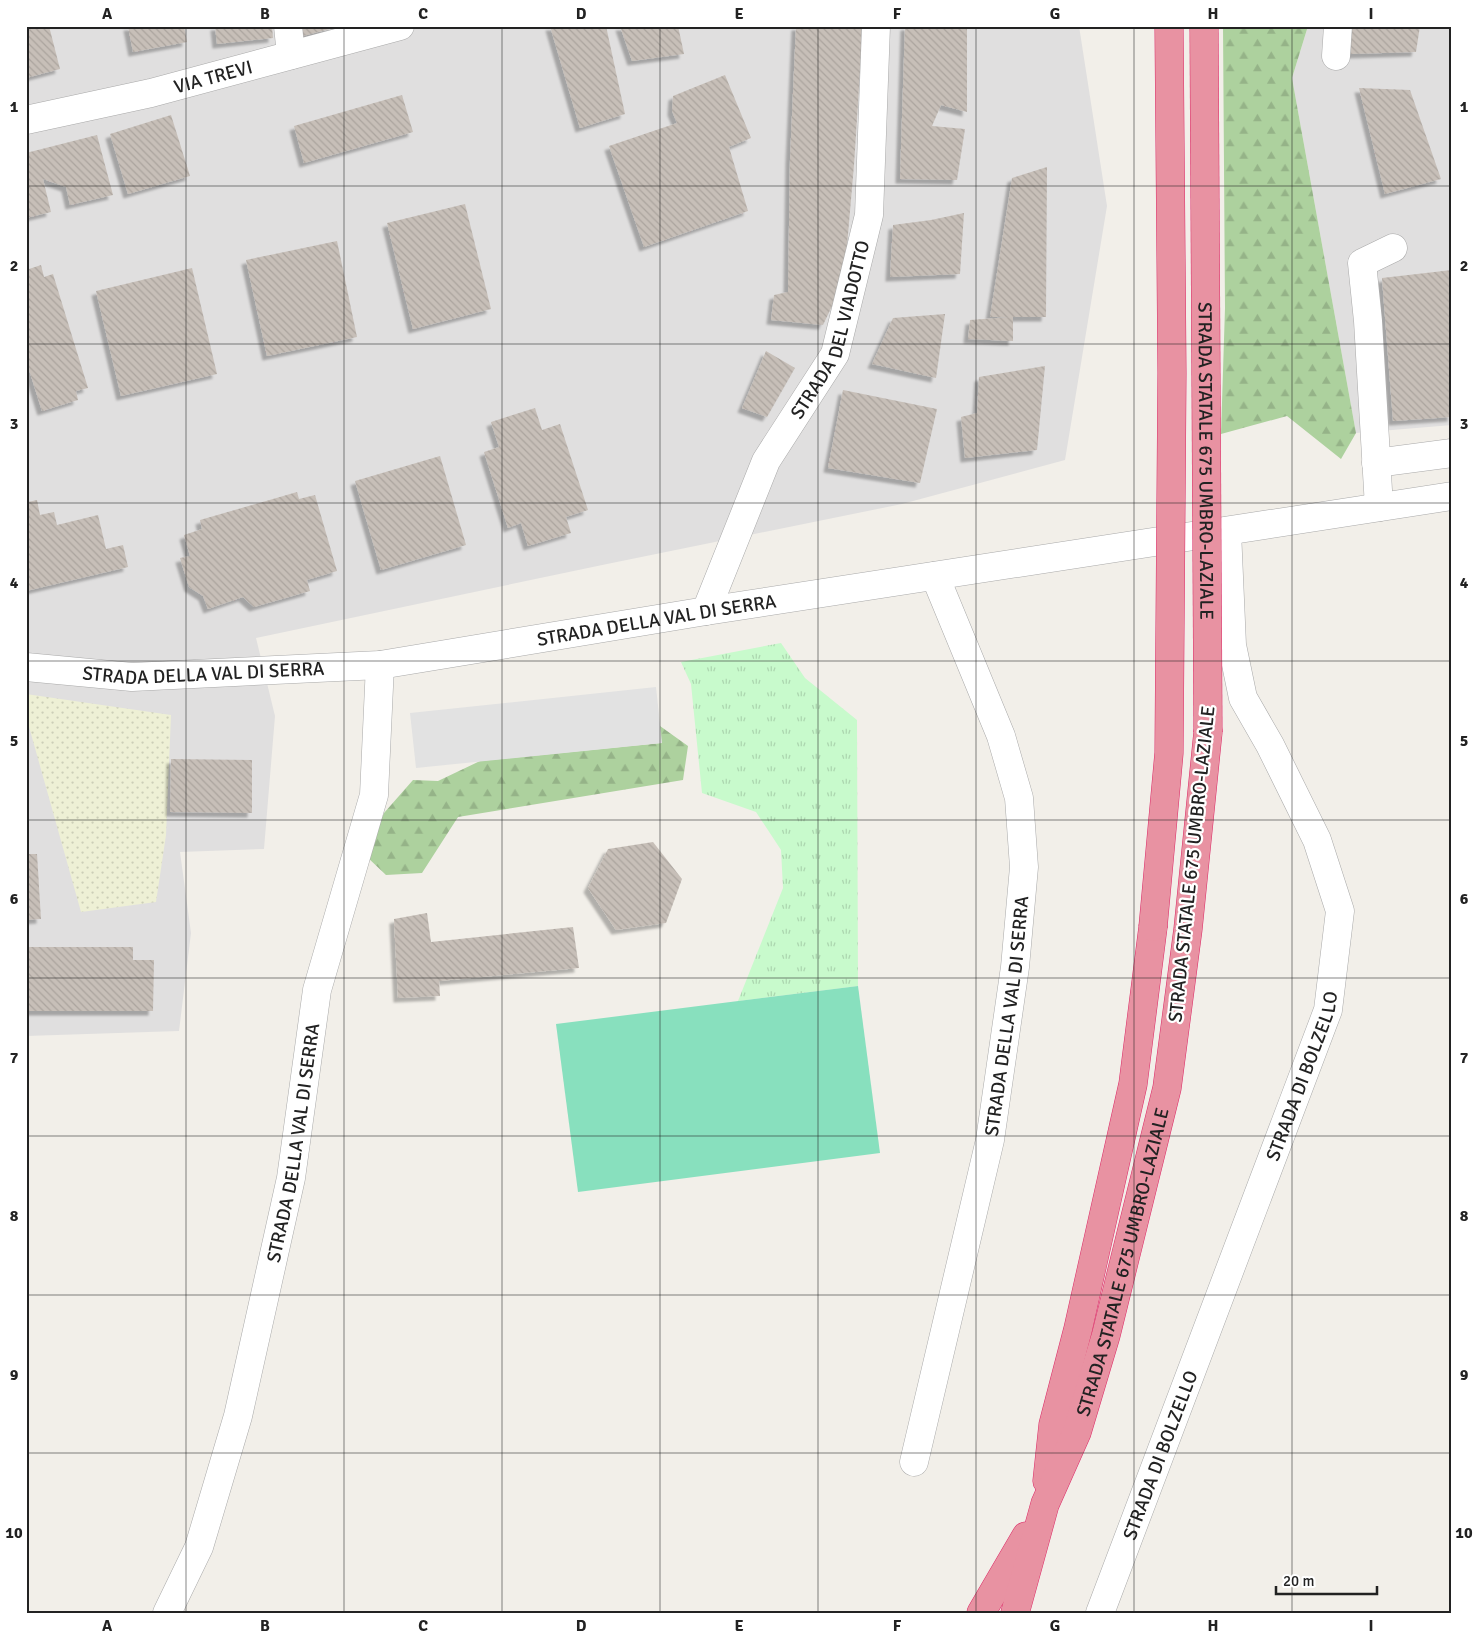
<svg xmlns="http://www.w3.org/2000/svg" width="1478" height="1639" viewBox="0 0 1478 1639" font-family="Signika,sans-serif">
  <defs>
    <pattern id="farmland-dots" width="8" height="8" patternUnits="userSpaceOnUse" patternTransform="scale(1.25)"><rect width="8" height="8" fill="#eef0d5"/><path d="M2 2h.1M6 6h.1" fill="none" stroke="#ccceb7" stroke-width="1.8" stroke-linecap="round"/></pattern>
    <pattern id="forest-firs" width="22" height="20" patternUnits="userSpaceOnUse" patternTransform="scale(1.25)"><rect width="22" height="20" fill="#add19e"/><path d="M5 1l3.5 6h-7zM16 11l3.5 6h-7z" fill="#95b388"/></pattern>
    <pattern id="park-tufts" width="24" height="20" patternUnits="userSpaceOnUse" patternTransform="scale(1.25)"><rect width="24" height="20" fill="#c8facc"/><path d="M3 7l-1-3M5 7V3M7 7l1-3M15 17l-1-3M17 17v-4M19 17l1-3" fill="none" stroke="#acd6af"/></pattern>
    <pattern id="building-back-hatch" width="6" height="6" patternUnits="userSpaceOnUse" patternTransform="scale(1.25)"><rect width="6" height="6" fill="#c7bfb8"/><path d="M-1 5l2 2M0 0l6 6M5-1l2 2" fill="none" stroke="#aba49e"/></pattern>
    <filter id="shadow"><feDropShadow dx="-4.5" dy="4.5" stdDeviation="1" flood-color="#0004"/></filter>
  </defs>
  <rect width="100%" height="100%" fill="#f2efe9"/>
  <g fill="#e0dfdf">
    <path d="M26,26h1053l28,180 -42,254 -163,44 -295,60 -351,74 19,78 -11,133 -84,3 11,81 -12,98 -153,5z"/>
    <path d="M1308,26h144v399l-96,8 -64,-355z"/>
  </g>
  <path fill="url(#farmland-dots)" d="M26,694l145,21 -5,120 -10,67 -75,10 -55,-196z"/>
  <g fill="url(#forest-firs)">
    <path d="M1223,26h85l-16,52 64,355 -15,26 -54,-43 -66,18 4,-126z"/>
    <path d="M660,726l28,20 -5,34 -225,37 -36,56 -36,2 -20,-19 18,-43 29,-33 25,1 42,-20 181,-18z"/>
  </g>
  <path fill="url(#park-tufts)" d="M781,643l24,35 52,42 1,266 -120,15 45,-113 -2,-38 -25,-38 -54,-19 -11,-109 -10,-22z"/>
  <path fill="#88e0be" d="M858,986l22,167 -302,39 -22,-168z"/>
  <path fill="#e2e2e2" d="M656,687l6,56 -246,25 -6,-55z"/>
  <g fill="url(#building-back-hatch)" filter="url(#shadow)">
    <path d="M43,26h6l11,43 -34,9v-48z"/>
    <path d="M128,26h56l3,16 -54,10z"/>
    <path d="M215,26h57l1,12 -56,6z"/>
    <path d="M299,26h38v1l-38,10z"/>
    <path d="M550,26h56l19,88 -45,14z"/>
    <path d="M620,26h58l6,28 -52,7z"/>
    <path d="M796,26h67l-9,139 -10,116 -21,44 -52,-5 3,-25 14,-3 2,-132z"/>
    <path d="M905,26h62v86l-26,-7 -9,21 33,3 -8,51 -57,-1z"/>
    <path d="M1351,26h69l-4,26 -67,2z"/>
    <path d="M725,75l26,63 -22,9 19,64 -104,36 -35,-101 68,-23 -5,-12 1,-15z"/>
    <path d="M1359,88l51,2 31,89 -56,15z"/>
    <path d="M402,95l11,37 -109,31 -10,-37z"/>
    <path d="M171,115l19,61 -62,18 -18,-60z"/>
    <path d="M97,135l16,60 -43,10 -4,-18 -23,-8 8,33 -25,6v-65z"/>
    <path d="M1047,167l-1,150h-33v24l-45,-2 2,-19 40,-3h-20l22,-139z"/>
    <path d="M465,204l26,105 -78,20 -26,-106z"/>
    <path d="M964,213l-4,61 -70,3 3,-52 38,-5z"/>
    <path d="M337,241l20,96 -90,19 -21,-96z"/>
    <path d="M41,265l3,12 9,-3 35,114 -12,3 2,9 -36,11 -16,-51v-90z"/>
    <path d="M192,268l25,106 -96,22 -25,-105z"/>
    <path d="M1452,270v147l-59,4 -11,-143z"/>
    <path d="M945,314l-9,64 -64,-14 21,-46z"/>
    <path d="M766,351l29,17 -28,49 -25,-9z"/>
    <path d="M1045,366l-8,84 -72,8 -4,-41 16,-4 2,-36z"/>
    <path d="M843,390l94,19 -17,74 -92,-15z"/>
    <path d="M535,408l7,22 18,-6 28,86 -22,7 5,16 -43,13 -7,-23 -13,5 -24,-76 15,-5 -8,-25z"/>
    <path d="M440,456l26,89 -85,25 -26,-89z"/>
    <path d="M297,492l2,7 16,-4 22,76 -30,9 3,11 -56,16 -11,-10 -35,12 -5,-13 -14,-9 -9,-29 10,-2 -6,-21 18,-6 -2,-9z"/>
    <path d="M28,493v9l9,-2 3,15 14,-3 3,13 41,-10 8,34 17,-4 5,22 -102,24v-88l2,-1h-2v-8z"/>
    <path d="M171,759l81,1v53l-82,-1z"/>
    <path d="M653,842l29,37 -16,44 -50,7 -28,-42 20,-39z"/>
    <path d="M26,854h11l4,65 -15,1z"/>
    <path d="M427,913l4,29 142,-15 6,41 -140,13 1,15 -42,2 -4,-79z"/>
    <path d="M26,947h107v13h21l-1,51h-127z"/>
  </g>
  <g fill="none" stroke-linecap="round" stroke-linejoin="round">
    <defs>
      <g id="minor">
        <path d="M288,26l3,29"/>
        <path d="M1336,56l2,-30"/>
        <path id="s1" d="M26,120l125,-27 249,-67"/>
        <path d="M1376,463l76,-10"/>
        <path d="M1379,507l-11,-186 -6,-58 31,-15"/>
        <path id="s2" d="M706,611l60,-150 69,-107 34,-139 7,-189"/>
        <path id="s3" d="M26,667l106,10 248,-12 326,-54 746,-115"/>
        <path id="s4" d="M914,1462l76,-322 25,-173 9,-100 -5,-69 -18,-62 -66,-160"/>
        <path id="s5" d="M167,1613l32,-66 39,-131 53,-238 26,-188 57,-195 6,-130"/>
        <path id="s6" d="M1100,1613l228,-603 12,-99 -23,-71 -47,-95 -27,-47 -11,-53 -5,-114"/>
      </g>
      <g id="highway">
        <path d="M1047,1481l6,-56 25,-96 55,-245 20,-157"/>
        <path d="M981,1613l45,-77"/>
        <path id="s7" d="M1015,1613l30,-109 32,-72 29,-97 61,-247 21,-159 20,-197"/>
      </g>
    </defs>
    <use href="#minor" stroke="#a9a9a9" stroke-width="29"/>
    <use href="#highway" stroke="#dc2a67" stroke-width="29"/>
    <use href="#minor" stroke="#fff" stroke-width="28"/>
    <use href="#highway" stroke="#e892a2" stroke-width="28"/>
    <defs>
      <g id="highway-bridge">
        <path id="s8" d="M1204,26l4,706"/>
        <path d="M1153,927l16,-174 3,-380 -3,-347"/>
      </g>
    </defs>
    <use href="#highway-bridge" stroke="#dc2a67" stroke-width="29" stroke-linecap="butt"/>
    <use href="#highway-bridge" stroke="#e892a2" stroke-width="28"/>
  </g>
  <path fill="none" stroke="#222" stroke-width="1" stroke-opacity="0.55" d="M186,26v1587M344,26v1587M502,26v1587M660,26v1587M818,26v1587M976,26v1587M1134,26v1587M1292,26v1587M26,186h1426M26,344h1426M26,503h1426M26,661h1426M26,820h1426M26,978h1426M26,1136h1426M26,1295h1426M26,1453h1426"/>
  <g text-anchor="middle" stroke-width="4.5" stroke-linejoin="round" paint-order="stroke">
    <g font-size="19" fill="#222" stroke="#fff">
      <text dy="7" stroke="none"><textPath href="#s1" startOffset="192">VIA TREVI</textPath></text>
      <text dy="7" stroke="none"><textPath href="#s2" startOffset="310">STRADA DEL VIADOTTO</textPath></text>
      <text dy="7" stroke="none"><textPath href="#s8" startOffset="435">STRADA STATALE 675 UMBRO-LAZIALE</textPath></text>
      <text dy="7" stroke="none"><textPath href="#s3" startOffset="635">STRADA DELLA VAL DI SERRA</textPath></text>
      <text dy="7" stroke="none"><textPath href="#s3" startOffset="178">STRADA DELLA VAL DI SERRA</textPath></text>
      <text transform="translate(1191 864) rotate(-84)" y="7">STRADA STATALE 675 UMBRO-LAZIALE</text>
      <text dy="7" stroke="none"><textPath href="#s4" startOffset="456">STRADA DELLA VAL DI SERRA</textPath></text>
      <text dy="7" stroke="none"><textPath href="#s6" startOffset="574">STRADA DI BOLZELLO</textPath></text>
      <text dy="7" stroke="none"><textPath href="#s5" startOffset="489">STRADA DELLA VAL DI SERRA</textPath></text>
      <text dy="7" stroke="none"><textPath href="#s7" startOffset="368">STRADA STATALE 675 UMBRO-LAZIALE</textPath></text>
      <text dy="7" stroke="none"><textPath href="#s6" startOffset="169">STRADA DI BOLZELLO</textPath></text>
    </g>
  </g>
  <rect width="1478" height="1639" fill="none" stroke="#ffffff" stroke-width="55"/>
  <path d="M1276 1586v8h101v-8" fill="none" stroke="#222222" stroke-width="2.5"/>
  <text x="1283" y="1586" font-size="15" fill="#222222" stroke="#ffffff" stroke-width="4" paint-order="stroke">20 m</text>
  <rect x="28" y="28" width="1422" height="1584" fill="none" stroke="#222" stroke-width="2"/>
  <g font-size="16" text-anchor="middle" font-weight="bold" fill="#222">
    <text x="107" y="19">A</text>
    <text x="265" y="19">B</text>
    <text x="423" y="19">C</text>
    <text x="581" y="19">D</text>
    <text x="739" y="19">E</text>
    <text x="897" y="19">F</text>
    <text x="1055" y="19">G</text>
    <text x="1213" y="19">H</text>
    <text x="1371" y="19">I</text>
    <text x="14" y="112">1</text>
    <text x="1464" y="112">1</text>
    <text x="14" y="271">2</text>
    <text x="1464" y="271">2</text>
    <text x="14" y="429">3</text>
    <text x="1464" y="429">3</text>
    <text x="14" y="588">4</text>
    <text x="1464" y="588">4</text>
    <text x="14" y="746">5</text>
    <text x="1464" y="746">5</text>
    <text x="14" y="904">6</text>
    <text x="1464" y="904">6</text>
    <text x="14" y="1063">7</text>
    <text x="1464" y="1063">7</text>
    <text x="14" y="1221">8</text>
    <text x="1464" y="1221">8</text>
    <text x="14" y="1380">9</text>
    <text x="1464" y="1380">9</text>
    <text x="14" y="1538">10</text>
    <text x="1464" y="1538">10</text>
    <text x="107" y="1631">A</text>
    <text x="265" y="1631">B</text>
    <text x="423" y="1631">C</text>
    <text x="581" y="1631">D</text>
    <text x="739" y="1631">E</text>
    <text x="897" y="1631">F</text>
    <text x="1055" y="1631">G</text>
    <text x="1213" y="1631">H</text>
    <text x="1371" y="1631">I</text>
  </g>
</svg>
